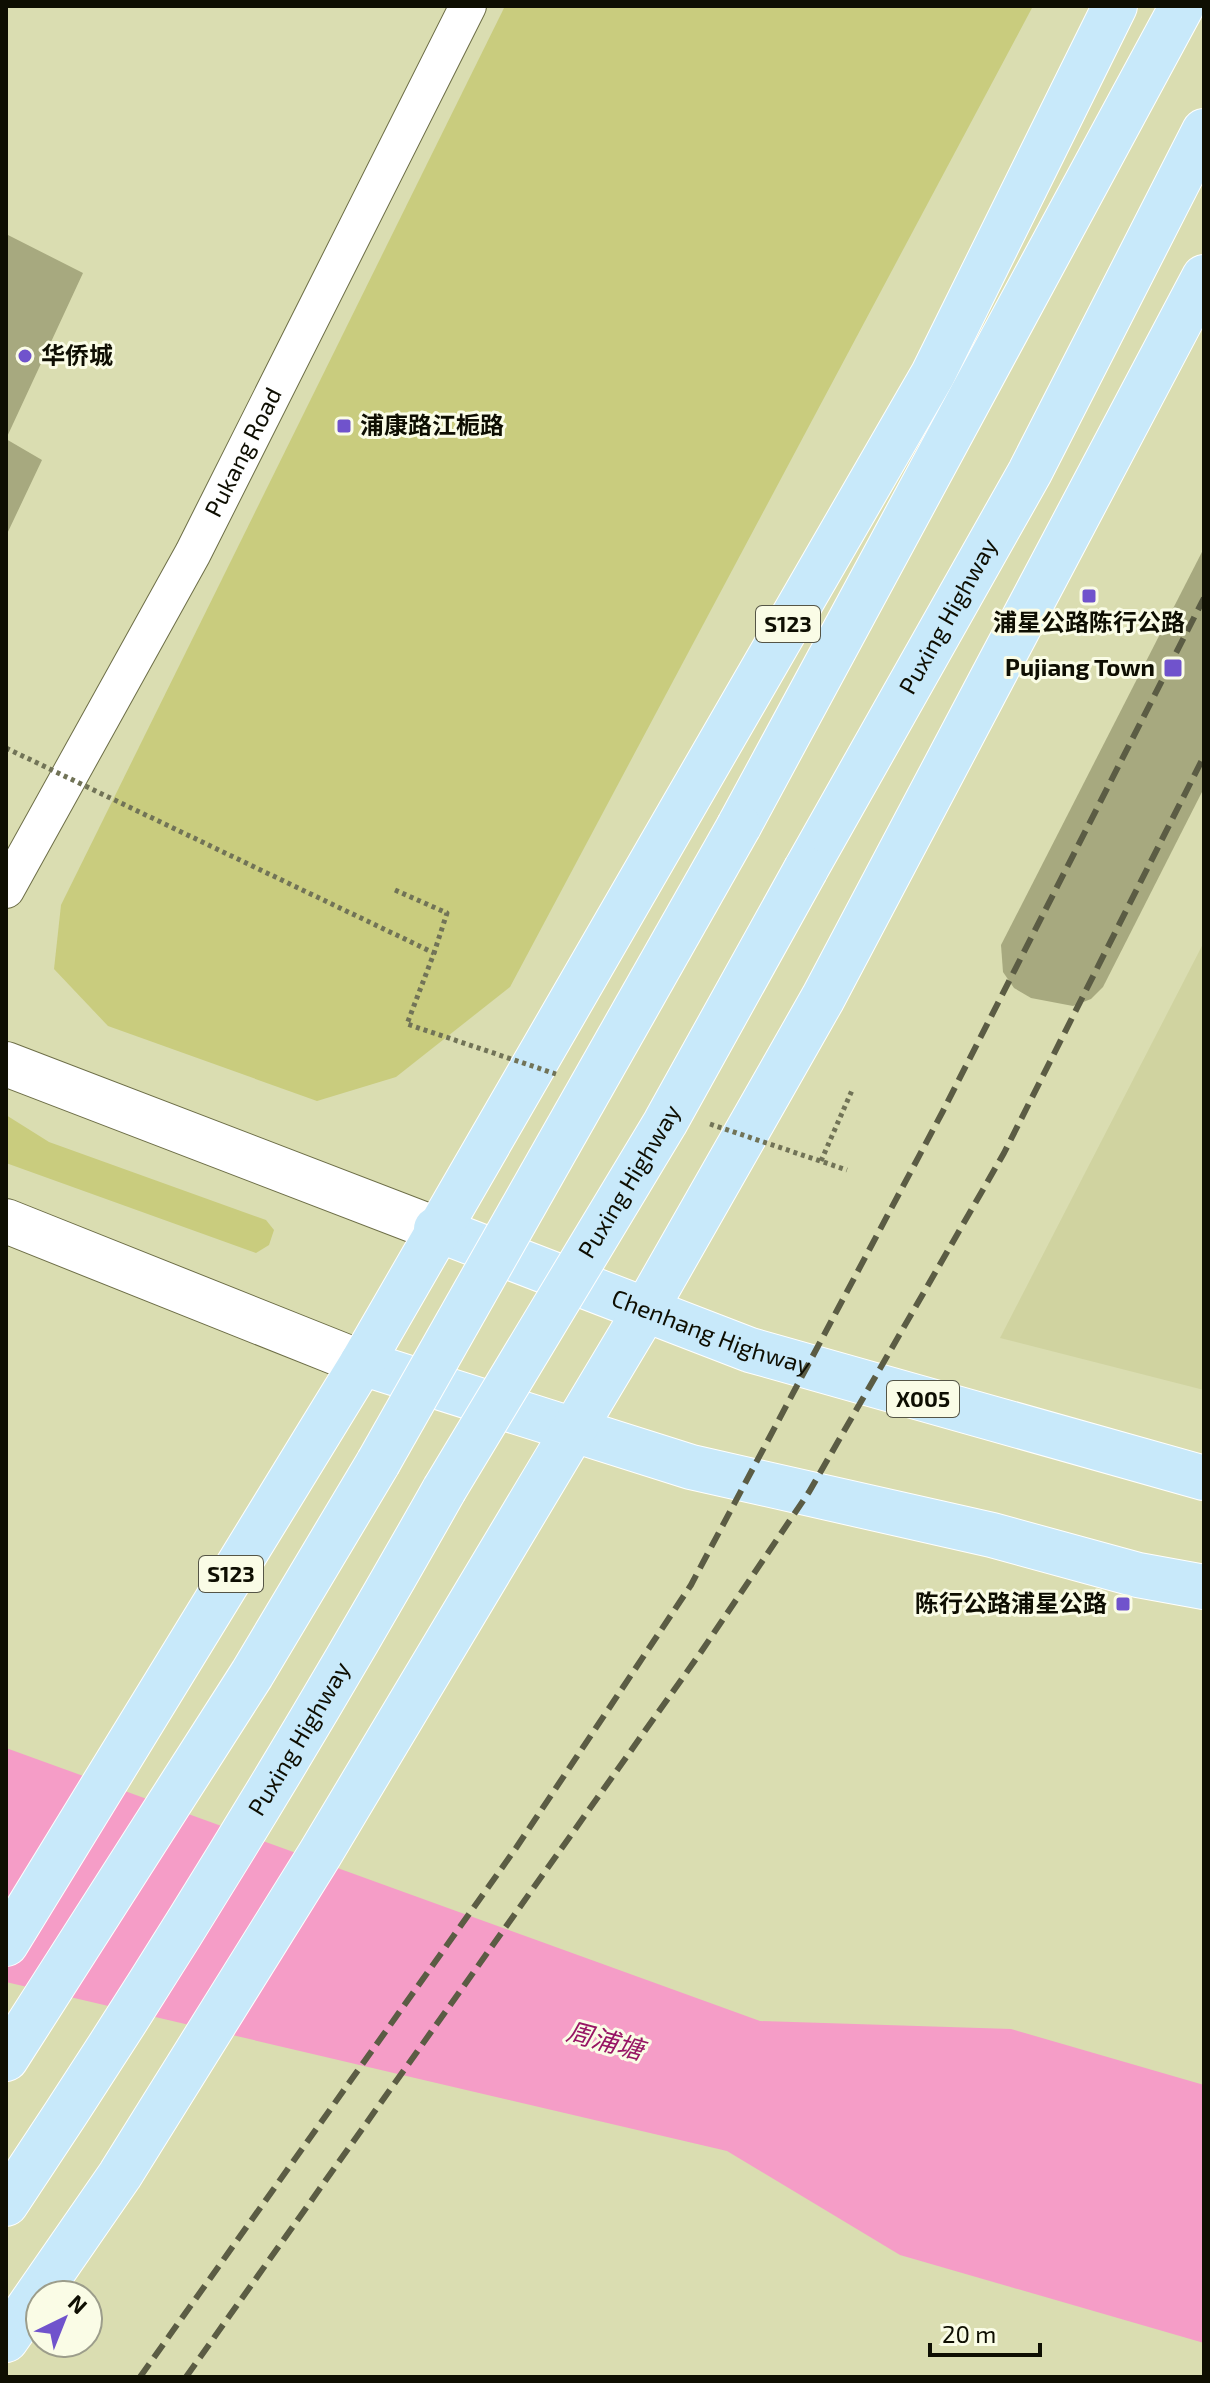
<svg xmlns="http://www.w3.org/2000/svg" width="1210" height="2383" viewBox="0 0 1210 2383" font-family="'Exo 2','Noto Sans SC',sans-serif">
  <rect width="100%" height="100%" fill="#daddb1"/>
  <path fill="#d0d3a0" d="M1204,942v448l-204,-52z"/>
  <g fill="#c9cc7e">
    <path d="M505,6h528l-523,981 -114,90 -79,24 -209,-75 -54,-57 7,-64z"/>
    <path d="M6,1115l43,27 217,78 8,10 -5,15 -13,8 -250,-90z"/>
  </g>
  <path fill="#f59dc7" d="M6,1748l754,273 251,8 193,56v258l-304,-88 -173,-104 -721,-169z"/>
  <g fill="#a7a97f">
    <path d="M6,234l77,39 -77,166 36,21 -36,76z"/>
    <path d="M1204,548v240l-101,199 -12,12 -18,7 -42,-8 -17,-10 -11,-16 -2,-27z"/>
  </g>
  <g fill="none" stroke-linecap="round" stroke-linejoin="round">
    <defs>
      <g id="minor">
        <path id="s1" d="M6,890l187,-337 275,-547"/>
      </g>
      <g id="secondary">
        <path d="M6,1064l430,165"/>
        <path d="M6,1221l356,142"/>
      </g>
      <g id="primary">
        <path d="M739,826l443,-820"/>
        <path id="s2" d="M806,869l224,-397 174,-341"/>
        <path id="s3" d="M436,1229l314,121 454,128"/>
        <path d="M362,1363l329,104 301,68 146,40 66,12"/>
        <path d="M6,1944l356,-581 571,-989 182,-368"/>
        <path d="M6,2059l246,-385 126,-211"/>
        <path id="s4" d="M6,2204c155,-232 301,-471 438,-714"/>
        <path d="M6,2340l114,-165 200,-321 326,-545 177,-311 381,-721"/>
      </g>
    </defs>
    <use href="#minor" stroke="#6d6e47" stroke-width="38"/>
    <use href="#secondary" stroke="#6d6e47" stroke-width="46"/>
    <use href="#primary" stroke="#fff" stroke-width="46"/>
    <g stroke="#717357" stroke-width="5" stroke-dasharray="4 4" stroke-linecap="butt">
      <path d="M395,890l52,23 -13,40"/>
      <path d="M821,1161l32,-73"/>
    </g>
    <use href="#minor" stroke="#fff" stroke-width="36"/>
    <use href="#secondary" stroke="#fff" stroke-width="44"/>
    <use href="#primary" stroke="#c8e9fa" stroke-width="44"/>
    <g stroke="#5b5c44" stroke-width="6" stroke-dasharray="16 8" stroke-linecap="butt">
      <path d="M140,2377l376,-529 175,-263 252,-474 261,-513"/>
      <path d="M186,2377l515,-725 108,-160 195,-339 200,-397"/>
    </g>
    <defs>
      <g id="primary-bridge">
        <path d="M378,1463l361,-637"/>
        <path id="s5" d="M444,1490l221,-367 141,-254"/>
      </g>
    </defs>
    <use href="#primary-bridge" stroke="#fff" stroke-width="46" stroke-linecap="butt"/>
    <g stroke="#717357" stroke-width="5" stroke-dasharray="4 4" stroke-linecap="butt">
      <path d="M6,748l428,205 -27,71 149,50"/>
      <path d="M710,1124l137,46"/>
    </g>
    <use href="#primary-bridge" stroke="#c8e9fa" stroke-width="44"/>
  </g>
  <g fill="#7053cc" stroke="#fafce6" stroke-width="3">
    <circle cx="25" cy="356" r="8"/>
    <rect x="336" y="418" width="16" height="16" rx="4"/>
    <rect x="1081" y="588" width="16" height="16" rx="4"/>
    <rect x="1163" y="658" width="20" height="20" rx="4"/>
    <rect x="1115" y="1596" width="16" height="16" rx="4"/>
  </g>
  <g text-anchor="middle" stroke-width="6" stroke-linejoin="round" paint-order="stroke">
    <g fill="#fafce6" stroke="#555546" stroke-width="2">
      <rect x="756" y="606" width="64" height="36" rx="6"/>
      <rect x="887" y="1381" width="72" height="36" rx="6"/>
      <rect x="199" y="1556" width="64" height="36" rx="6"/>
    </g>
    <g font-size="22" font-weight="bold" fill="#0e0e02">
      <text x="788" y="632">S123</text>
      <text x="923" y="1407">X005</text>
      <text x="231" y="1582">S123</text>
    </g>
    <g font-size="24" font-weight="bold" fill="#0e0e02" stroke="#fafce6" text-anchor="start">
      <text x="41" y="364">华侨城</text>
      <text x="360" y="434">浦康路江栀路</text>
      <text x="1089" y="631" text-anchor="middle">浦星公路陈行公路</text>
      <text x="1155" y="676" text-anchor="end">Pujiang Town</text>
      <text x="1107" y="1612" text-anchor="end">陈行公路浦星公路</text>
    </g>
    <g font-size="24" fill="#0e0e02" stroke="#fafce6">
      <text dy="8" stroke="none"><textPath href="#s1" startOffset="498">Pukang Road</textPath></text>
      <text dy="8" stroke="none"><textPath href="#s2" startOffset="290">Puxing Highway</textPath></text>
      <text dy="8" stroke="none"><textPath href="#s5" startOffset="360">Puxing Highway</textPath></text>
      <text dy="8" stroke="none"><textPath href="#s3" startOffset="294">Chenhang Highway</textPath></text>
      <text dy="8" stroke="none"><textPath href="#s4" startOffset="550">Puxing Highway</textPath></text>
    </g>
    <g font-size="26" font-style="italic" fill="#971564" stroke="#fafce6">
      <text transform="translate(605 2041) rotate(15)" y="9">周浦塘</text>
    </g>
  </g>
  <rect width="1210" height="2383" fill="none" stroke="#0e0e02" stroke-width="16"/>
  <g transform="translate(64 2319) rotate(43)"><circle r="38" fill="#fafce6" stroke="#9c9d8b" stroke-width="2"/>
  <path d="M0-6L14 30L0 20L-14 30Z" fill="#7053cc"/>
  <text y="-12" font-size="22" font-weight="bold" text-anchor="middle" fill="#0e0e02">N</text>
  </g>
  <path d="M930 2343v12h110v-12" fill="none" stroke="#0e0e02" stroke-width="4"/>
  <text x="942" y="2343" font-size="24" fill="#0e0e02" stroke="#fafce6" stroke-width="6" paint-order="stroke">20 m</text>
</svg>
